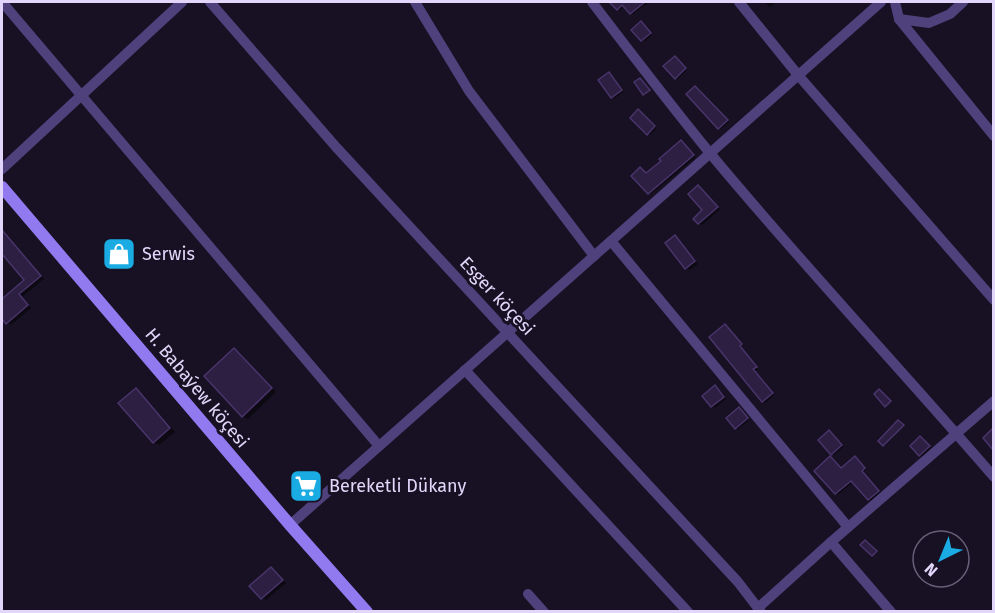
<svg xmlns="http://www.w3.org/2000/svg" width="995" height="613" viewBox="0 0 995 613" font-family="'Fira Sans',sans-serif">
  <rect width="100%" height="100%" fill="#171123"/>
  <g fill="#0007">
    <path d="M611,2h17l3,3 4,-3h14l-16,12 -8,-8 -5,4z"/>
    <path d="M764,2h13l-7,5z"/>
    <path d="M643,24l9,11 -7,6 -12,-11z"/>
    <path d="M677,59l10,11 -9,9 -2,-1z"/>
    <path d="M609,74l15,17 -9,7 -3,-1z"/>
    <path d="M719,111l10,11 -8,7 -2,-1z"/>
    <path d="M641,112l16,16 -7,7 -2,-2z"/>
    <path d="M681,142l15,15 -45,37 -2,-1 -2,-18z"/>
    <path d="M699,187l21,22 -18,16 -3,-2 5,-13z"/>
    <path d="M2,231l42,48 -22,18 9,11 -20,17 -9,-8v-16l24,-21 -24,-28z"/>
    <path d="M675,237l4,2 19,25 -8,6 -4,-2z"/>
    <path d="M725,326l18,20 -2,2 17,21 -3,2 19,24 -9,8 -54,-66z"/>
    <path d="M234,350l6,3 36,39 -28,27 -6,-3z"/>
    <path d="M718,389l8,10 -11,9 -11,-12z"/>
    <path d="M136,390l5,3 34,39 -16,13 -5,-3z"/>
    <path d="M741,410l8,10 -11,9 -2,-1z"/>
    <path d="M900,423l4,3 -19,20 -1,-1z"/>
    <path d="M831,433l12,14 -9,8 -2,-2z"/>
    <path d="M922,439l9,9 -9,8 -2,-1z"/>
    <path d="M857,459l9,11 -3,3 17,20 -9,8 -17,-20 -15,13 -23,-23 26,-1z"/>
    <path d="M272,568l3,3 11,12 -20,17 -4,-2z"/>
  </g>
  <g fill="#2c1f41" stroke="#49346b" stroke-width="1.5">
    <path d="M609,2h36l-15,12 -8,-9 -5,5z"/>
    <path d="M641,21l10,12 -10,8 -10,-11z"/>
    <path d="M675,56l11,12 -11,11 -12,-13z"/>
    <path d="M609,72l13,18 -11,8 -13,-18z"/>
    <path d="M640,78l10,12 -7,5 -9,-13z"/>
    <path d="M695,86l33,34 -10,9 -32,-35z"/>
    <path d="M638,109l17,17 -8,9 -17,-17z"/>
    <path d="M681,140l13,15 -46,39 -17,-18 9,-9 6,6 15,-12 -2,-2z"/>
    <path d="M698,185l20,22 -20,17 -5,-5 9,-9 -14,-16z"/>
    <path d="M2,230l39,46 -22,18 9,11 -22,19 -4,-5v-20l22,-19 -22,-26z"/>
    <path d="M675,235l20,26 -10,8 -20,-26z"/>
    <path d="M725,324l17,20 -2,2 17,21 -4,2 20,24 -11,9 -53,-65z"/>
    <path d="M234,348l38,40 -30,29 -38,-41z"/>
    <path d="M715,385l9,12 -13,10 -9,-11z"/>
    <path d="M136,388l34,40 -17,15 -35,-40z"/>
    <path d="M879,389l12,12 -6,6 -11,-13z"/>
    <path d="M739,407l9,11 -13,11 -9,-11z"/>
    <path d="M898,420l6,5 -21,21 -5,-5z"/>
    <path d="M993,428v22l-10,-12z"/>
    <path d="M829,430l13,15 -11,10 -13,-15z"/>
    <path d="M920,436l10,10 -11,10 -9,-10z"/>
    <path d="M830,456l11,12 14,-12 10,12 -3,3 17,20 -11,9 -17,-19 -16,13 -21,-23z"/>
    <path d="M865,540l12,11 -5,5 -12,-11z"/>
    <path d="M271,567l12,13 -22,19 -12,-13z"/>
  </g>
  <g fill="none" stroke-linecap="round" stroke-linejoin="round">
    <g stroke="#4e417c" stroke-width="10">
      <path d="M2,2l377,444"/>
      <path d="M210,2l126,145 402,435 23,30"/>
      <path d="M415,2l54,89 125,165"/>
      <path d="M592,2c38,50 77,101 117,150 92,111 191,216 285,325"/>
      <path d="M739,2l59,73 196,225"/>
      <path d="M895,2l4,17 30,4 21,-9 13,-12"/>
      <path d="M899,19l95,117"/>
      <path d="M2,169l180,-167"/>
      <path d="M611,241l237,286"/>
      <path d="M465,370l223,242"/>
      <path d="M290,525l591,-523"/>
      <path d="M831,542l60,70"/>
      <path d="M528,594l16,18"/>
      <path d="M758,608l73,-66 163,-141"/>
    </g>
    <path stroke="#9179f0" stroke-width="12" d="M2,187l288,338 77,87"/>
  </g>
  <defs>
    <symbol id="shop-square" viewBox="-11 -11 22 22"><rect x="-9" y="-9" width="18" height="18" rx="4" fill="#1aabe3" stroke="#171123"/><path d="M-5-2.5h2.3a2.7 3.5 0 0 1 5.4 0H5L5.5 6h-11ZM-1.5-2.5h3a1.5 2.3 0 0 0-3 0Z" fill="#fff"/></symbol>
    <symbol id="supermarket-square" viewBox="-11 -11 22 22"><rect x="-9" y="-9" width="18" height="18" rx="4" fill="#1aabe3" stroke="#171123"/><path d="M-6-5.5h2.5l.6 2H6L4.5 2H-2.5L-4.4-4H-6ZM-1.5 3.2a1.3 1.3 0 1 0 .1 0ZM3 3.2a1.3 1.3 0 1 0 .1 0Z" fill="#fff"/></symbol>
  </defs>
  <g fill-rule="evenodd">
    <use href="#shop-square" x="100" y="235" width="38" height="38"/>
    <use href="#supermarket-square" x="287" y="467" width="38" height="38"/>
  </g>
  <g text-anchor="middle" stroke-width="6" stroke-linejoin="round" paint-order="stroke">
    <g font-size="18" fill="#e2d7fa" stroke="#171123" text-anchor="start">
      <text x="142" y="260">Serwis</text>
      <text x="329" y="492">Bereketli Dükany</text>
    </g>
    <g font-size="18" fill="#e2d7fa" stroke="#171123">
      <text transform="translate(497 296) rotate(47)" y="6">Esger köçesi</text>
      <text transform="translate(197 388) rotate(50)" y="6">H. Babaýew köçesi</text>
    </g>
  </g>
  <rect width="995" height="613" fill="none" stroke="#e2d7fa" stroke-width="6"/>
  <g transform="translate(941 559) rotate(223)"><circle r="28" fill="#171123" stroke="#686079" stroke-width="1.5"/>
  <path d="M0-4.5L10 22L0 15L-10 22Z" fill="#1aabe3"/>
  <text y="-9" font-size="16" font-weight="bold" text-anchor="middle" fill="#e2d7fa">N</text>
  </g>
</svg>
